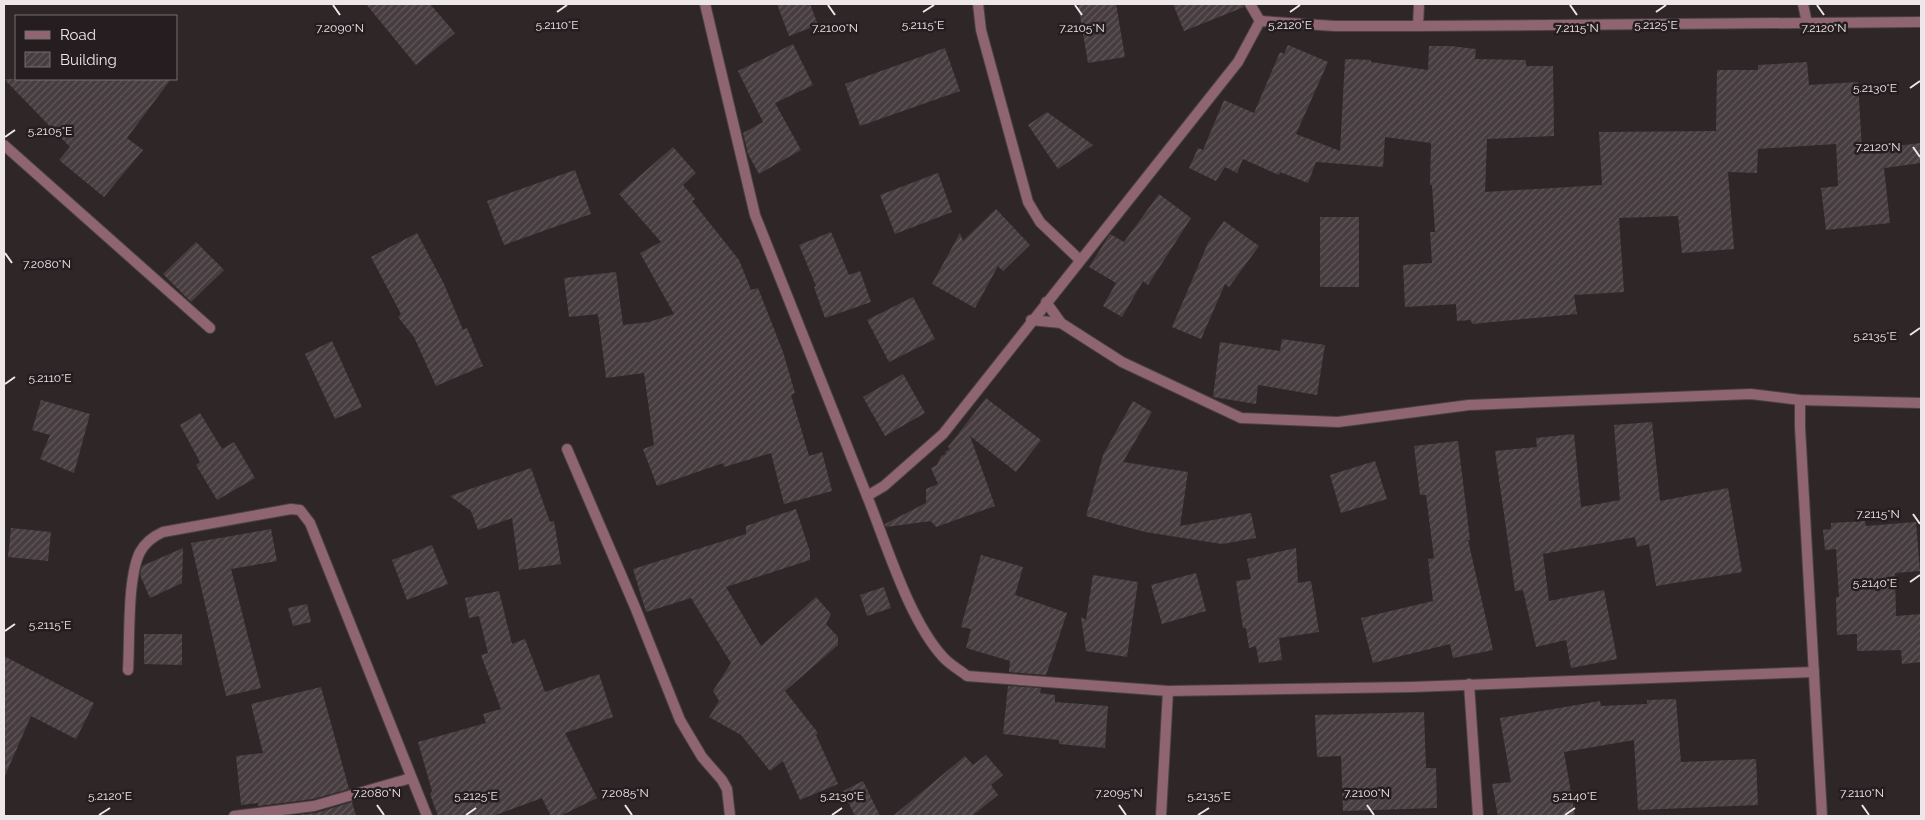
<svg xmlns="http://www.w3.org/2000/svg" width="1925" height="820" viewBox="0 0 1925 820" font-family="Raleway,sans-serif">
  <defs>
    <pattern id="building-hatch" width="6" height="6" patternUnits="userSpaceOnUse" patternTransform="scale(1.25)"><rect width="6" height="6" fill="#473d40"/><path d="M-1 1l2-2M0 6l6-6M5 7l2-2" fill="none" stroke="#62595c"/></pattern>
  </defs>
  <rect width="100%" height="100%" fill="#2f2628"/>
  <g fill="url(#building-hatch)">
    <path d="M366,4h64l25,29 -39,32z"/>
    <path d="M777,4h33l8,21 -29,11z"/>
    <path d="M1078,4h38l9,53 -37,6z"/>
    <path d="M1173,4h70l1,3 -60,24z"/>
    <path d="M793,44l20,41 -38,18 26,47 -42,24 -11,-20 -5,-21 20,-11 -25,-51z"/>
    <path d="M1288,45l40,17 -32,72 44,17 5,-92 26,1v2l57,8 1,-24h21l26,3 -1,10 51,1v6h27l1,70 -67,3 -2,53 117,-7 -3,-53 117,-1 1,-61h41v-5l49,-3 2,23 49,-3 4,68 59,-7v20l-37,5 6,55 -64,7 -5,-42 17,-2 -2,-42 -78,5 -1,24 -29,-1 6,77 -52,4 -4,-37 -59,2 5,74 -50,3 3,19 -105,10 -1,-4 -14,1 -1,-17 -51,3 -2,-42 29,-2 -2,-31h5l-3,-47h-2l1,-42 -46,-6 -2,30 -67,-5 -8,21 -28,-11 -1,3 -36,-16 -6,14 -12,-6 -9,14 -27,-13 9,-20 5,2 21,-50 30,13 26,-61 4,2z"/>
    <path d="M945,48l15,43 -100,35 -15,-42z"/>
    <path d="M4,79h167l-44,59 16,12 -39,47 -45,-37 11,-13z"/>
    <path d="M1047,112l46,33 -35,24 -30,-44z"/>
    <path d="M673,147l23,26 -13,12 12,14 -3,2 47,59 12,30 7,-2 25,64 12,41 -4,2 18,61 13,-4 10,39 -48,13 -13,-51 -47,14 -1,-4 -66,23 -14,-37 11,-4 -10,-72 -38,5 -8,-64 -29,3 -5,-39 52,-6 7,53 26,-3 25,-8 -34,-61 21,-11 -42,-48z"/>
    <path d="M575,170l16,44 -87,31 -17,-44z"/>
    <path d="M938,173l14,39 -57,22 -15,-39z"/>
    <path d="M1159,194l32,24 -43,67 -5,-4 -21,36 -19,-11 13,-23 -27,-16 21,-33 14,8z"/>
    <path d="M996,209l34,36 -27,26 -5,-5 -23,42 -43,-24 28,-51 3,8z"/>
    <rect x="1320" y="217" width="39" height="70"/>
    <path d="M1224,221l35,25 -30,41 -4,-3 -24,55 -29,-12 36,-84z"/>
    <path d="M831,232l18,43 11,-4 11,31 -46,16 -11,-31 2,-1 -17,-41z"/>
    <path d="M417,233l27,51 19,46 4,-2 16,38 -47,20 -22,-49 -16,-20 3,-3 -30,-57z"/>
    <path d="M196,242l28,28 -33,32 -28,-28z"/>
    <path d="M913,297l22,42 -46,23 -22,-42z"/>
    <path d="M1282,339l43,6 -8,50 -59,-10 -2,19 -43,-7 7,-55 60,9z"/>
    <path d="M332,341l30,66 -27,12 -30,-65z"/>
    <path d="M903,374l22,39 -40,23 -22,-39z"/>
    <path d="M986,398l55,42 -25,32 -46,-36 25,70 -59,21 -5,-6 -45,6 -1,-3 41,-21v-14l12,-5 -7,-16 6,-3 4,-9 5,-2 -1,-2 5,-3 -2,-2z"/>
    <path d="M41,400l49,14 -16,59 -34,-14 10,-24 -18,-5z"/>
    <path d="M1133,401l19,11 -29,50 65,10 -8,54 71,-13 5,25 -34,6 -77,-12 -59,-16 17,-61z"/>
    <path d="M200,413l22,36 12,-7 21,36 -38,22 -21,-35 4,-3 -20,-37z"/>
    <path d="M1652,422l8,79 68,-13 14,84 -86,14 -7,-42 -12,3 -2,-10 -92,17 6,47 55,-11 13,69 -46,9 -5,-28 -30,7 -13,-57 -8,1 -20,-140 42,-4 -1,-9 38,-4 7,73 39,-7 -6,-75z"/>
    <path d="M1458,441l12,99h-2l25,110 -40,8 -3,-14 -77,19 -12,-45 72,-17 -5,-42 6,-1 -8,-63h-6l-6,-49z"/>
    <path d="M1375,461l12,38 -46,14 -11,-38z"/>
    <path d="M531,468l19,54 4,-1 7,43 -42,6 -7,-52 -34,12 -7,-19 -21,-15z"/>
    <path d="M796,509l14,43v8l-84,27 35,59 55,-49 15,17 -5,10 12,13v8l-53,46 33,42 -2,2 22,49 -38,16 -17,-39 -13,10 -29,-36 -32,-18 10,-16 -6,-10 18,-28 -40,-65 -45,14 -13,-43 113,-35v-8z"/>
    <path d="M1865,521l1,5 50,-4 4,49 -25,2 1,43 25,-2v48l-19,2 -1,-14 -44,1v-17l-20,1 -1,-38h3l-3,-48 -11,1 -2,-20 8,-1v-6z"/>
    <path d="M11,528l40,4 -3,29 -40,-4z"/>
    <path d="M271,529l6,32 -46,8 30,119 -35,8 -35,-153z"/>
    <path d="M432,545l16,39 -41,16 -15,-40z"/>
    <path d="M183,548l-1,35 -32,15 -10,-23 2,-9z"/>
    <path d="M1296,548l2,35 13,-2 8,51 -40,6 3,22 -23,3 -3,-17 -7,2 -3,-20h-3l-7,-47 15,-2 -4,-20z"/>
    <path d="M981,555l42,12 -8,28 52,18 -21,62 -37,-3 1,-11 -44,-13 5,-19 -10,-2z"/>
    <path d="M1196,573l10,38 -44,13 -11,-39z"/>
    <path d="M1093,575l45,7 -11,75 -41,-6 -5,-34 5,3z"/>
    <path d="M884,587l7,21 -24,8 -7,-21z"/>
    <path d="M499,591l13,53 13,-5 20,53 54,-18 14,43 -48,16 32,65 -37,18h-9l-9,-18 -49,18h-55l-8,-22 2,-3 -14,-49 68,-19 -3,-9 18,-5 -20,-54 7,-2 -9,-37 -10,2 -4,-20z"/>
    <path d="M307,604l4,18 -18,4 -5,-18z"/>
    <path d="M144,634h38v31l-38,-1z"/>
    <path d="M4,656l90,47 -18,36 -45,-23 -27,62z"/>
    <path d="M1008,686l33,2 -1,5 15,2v7l53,4 -3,42 -46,-4v-4l-56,-6z"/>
    <path d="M321,687l28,102 -36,10 -55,7v-3l-17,2 -5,-49 27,-3 -12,-49z"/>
    <path d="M1676,699l5,63 75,-3 2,46 -120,5 -4,-70 -70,12 11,64h-77l-6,-32 19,-2 -11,-64 100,-17 1,5 46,-2v-4z"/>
    <path d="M1424,712l2,56h10l1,40 -94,3 -2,-55 -24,1 -2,-42z"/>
    <path d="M986,755l17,20 -12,10 7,10 -26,21h-79l72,-60 8,9z"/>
    <path d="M863,781l17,35h-25l-12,-25z"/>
    <path d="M352,802l4,14h-69l29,-3z"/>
  </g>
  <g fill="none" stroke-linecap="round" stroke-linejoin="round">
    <defs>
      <g id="street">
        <path d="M705,4l50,211 112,281"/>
        <path d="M978,4l3,26 47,172 12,20 40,38"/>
        <path d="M1250,4l10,17"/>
        <path d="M1803,4l4,19"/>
        <path d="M1418,26l1,-22"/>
        <path d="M4,145l206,183"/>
        <path d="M1046,302l15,21 61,39 119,56 97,4 131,-17 282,-11 49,6 121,3"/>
        <path d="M1031,320l30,3"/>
        <path d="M1800,400v27l22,389"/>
        <path d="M567,449l68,158 45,113 22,37 20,23 5,9 3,27"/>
        <path d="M128,670c2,-31 -1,-92 12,-118 5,-9 14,-16 23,-20l128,-23 9,1 10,13 117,293"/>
        <path d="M1814,672l-402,15 -244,4 -201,-15c-7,-6 -17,-11 -24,-19 -34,-37 -57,-114 -76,-161l17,-10 59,-52 295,-372 22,-41 75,5h83l503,-4"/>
        <path d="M1469,684l9,132"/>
        <path d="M234,816l80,-10 97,-28"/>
        <path d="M1161,816l7,-125"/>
      </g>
    </defs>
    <use href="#street" stroke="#4a4143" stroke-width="12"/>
    <use href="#street" stroke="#8e6570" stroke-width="10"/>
  </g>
  <path fill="none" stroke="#eee7e9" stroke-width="2" d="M333,5l7,10M828,5l7,10M1075,5l7,10M1570,5l7,10M1817,5l7,10M557,12l10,-7M923,12l11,-7M1290,12l10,-7M1656,12l10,-7M1910,88l10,-7M5,137l10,-7M1913,147l7,10M5,253l7,10M1910,335l10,-7M5,384l10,-7M1913,514l7,10M1910,582l10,-7M5,631l10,-7M377,805l7,10M625,805l7,10M1119,805l7,10M1367,805l7,10M1862,805l7,10M99,815l11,-7M466,815l10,-7M832,815l10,-7M1198,815l11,-7M1565,815l10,-7"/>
  <g font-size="12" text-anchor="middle" fill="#eee7e9" stroke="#251d1f" stroke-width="5" stroke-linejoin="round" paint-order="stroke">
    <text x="557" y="29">5.2110°E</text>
    <text x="923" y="29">5.2115°E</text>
    <text x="1290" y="29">5.2120°E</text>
    <text x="1656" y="29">5.2125°E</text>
    <text x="340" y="32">7.2090°N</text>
    <text x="835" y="32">7.2100°N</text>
    <text x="1577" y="32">7.2115°N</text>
    <text x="1082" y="32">7.2105°N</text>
    <text x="1824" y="32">7.2120°N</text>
    <text x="1875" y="92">5.2130°E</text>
    <text x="50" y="135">5.2105°E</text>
    <text x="1878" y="151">7.2120°N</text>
    <text x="47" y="268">7.2080°N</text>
    <text x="1875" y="340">5.2135°E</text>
    <text x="50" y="382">5.2110°E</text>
    <text x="1878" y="518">7.2115°N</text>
    <text x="1875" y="587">5.2140°E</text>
    <text x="50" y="629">5.2115°E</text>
    <text x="377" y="797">7.2080°N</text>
    <text x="625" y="797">7.2085°N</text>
    <text x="1119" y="797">7.2095°N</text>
    <text x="1367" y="797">7.2100°N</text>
    <text x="1862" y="797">7.2110°N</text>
    <text x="110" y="800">5.2120°E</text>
    <text x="476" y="800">5.2125°E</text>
    <text x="842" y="800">5.2130°E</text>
    <text x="1209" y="800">5.2135°E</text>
    <text x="1575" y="800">5.2140°E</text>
  </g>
  <rect width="1925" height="820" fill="none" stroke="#eee7e9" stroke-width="10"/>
  <rect x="15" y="15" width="162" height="65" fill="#251d1f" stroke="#756e70"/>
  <rect x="25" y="31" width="25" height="8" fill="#8e6570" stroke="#756e70"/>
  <text x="60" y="40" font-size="15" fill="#eee7e9">Road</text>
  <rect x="25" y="52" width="25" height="15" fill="url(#building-hatch)" stroke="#756e70"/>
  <text x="60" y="65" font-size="15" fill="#eee7e9">Building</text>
</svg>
